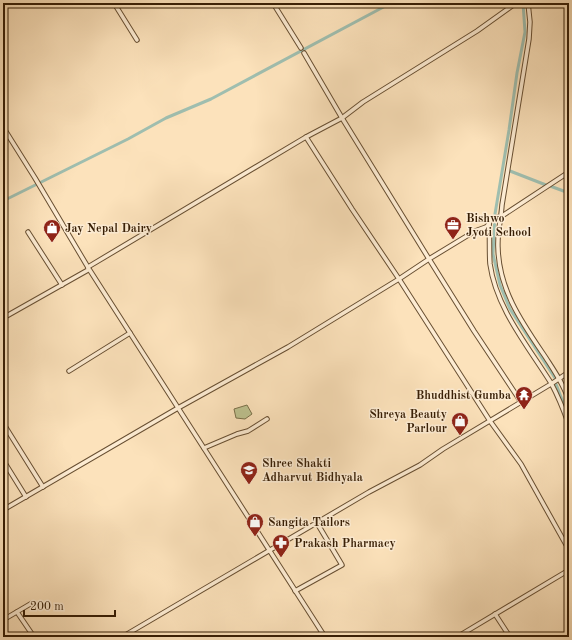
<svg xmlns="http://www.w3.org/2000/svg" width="572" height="640" viewBox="0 0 572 640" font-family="'Old Standard TT',serif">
  <rect width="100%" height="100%" fill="#fce2bb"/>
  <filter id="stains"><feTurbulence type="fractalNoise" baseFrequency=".005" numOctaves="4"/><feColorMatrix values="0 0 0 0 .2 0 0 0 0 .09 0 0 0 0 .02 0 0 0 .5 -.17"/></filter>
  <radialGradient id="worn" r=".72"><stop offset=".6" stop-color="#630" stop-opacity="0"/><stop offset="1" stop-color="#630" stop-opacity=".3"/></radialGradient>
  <path fill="#bec390" stroke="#7a704a" d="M247,405l5,9 -7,5 -9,-1 -2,-9z"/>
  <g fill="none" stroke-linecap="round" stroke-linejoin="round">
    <g stroke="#9fbeaf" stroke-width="3">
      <path d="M523,3l2,29 -8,41 -8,57 -14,84 -2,40 7,31 10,24 45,69"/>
      <path d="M510,171l36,14"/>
      <path d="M550,186l19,7"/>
      <path d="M3,201l125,-62 38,-21 45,-19 180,-96"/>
      <path d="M556,384l13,34"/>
    </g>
    <defs>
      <g id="minor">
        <path d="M114,3l23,37"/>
        <path d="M273,3l28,45"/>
        <path d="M528,3l2,19 -1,17 -27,166c-1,15 -5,28 -4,43 1,43 25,76 48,110 9,14 18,27 23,43"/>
        <path d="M3,127l32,51 54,91 236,368"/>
        <path d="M306,137l36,-19 21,-16 114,-71 39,-28"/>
        <path d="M569,172l-67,44c-4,2 -8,1 -11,3l-2,5c1,13 0,27 1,40 6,44 38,82 61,119 7,13 13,28 18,42"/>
        <path d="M489,224l-3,3 -11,4 -46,28 45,72 47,71"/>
        <path d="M28,232l34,53"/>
        <path d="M3,318l85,-48v-3l218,-130 46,72 47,70 91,142 31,43 48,86"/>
        <path d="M69,371l61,-38"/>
        <path d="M3,423l40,64"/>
        <path d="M204,448l33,-14 11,-3 19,-12"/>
        <path d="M3,460l23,37"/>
        <path d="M3,510l175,-102 110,-61 111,-68 30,-20 -87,-141 -38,-65"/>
        <path d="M295,591l47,-26 -25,-42"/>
        <path d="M17,612l17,25"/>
        <path d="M495,614l15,23"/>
        <path d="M3,620l29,-17"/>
        <path d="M122,637l247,-145 51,-27 23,-16 108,-65 18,-12"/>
        <path d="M457,637l112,-67"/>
      </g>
    </defs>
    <use href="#minor" stroke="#684f32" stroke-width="5.5"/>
    <use href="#minor" stroke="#fdecd3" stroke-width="3.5"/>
  </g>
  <defs>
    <symbol id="office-pin" viewBox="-11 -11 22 30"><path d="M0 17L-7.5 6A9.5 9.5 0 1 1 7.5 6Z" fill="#8f2418" stroke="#fdecd3"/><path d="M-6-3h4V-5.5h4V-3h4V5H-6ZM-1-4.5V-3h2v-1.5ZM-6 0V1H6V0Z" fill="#fff"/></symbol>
    <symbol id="shop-pin" viewBox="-11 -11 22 30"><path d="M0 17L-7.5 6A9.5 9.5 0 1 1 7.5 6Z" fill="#8f2418" stroke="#fdecd3"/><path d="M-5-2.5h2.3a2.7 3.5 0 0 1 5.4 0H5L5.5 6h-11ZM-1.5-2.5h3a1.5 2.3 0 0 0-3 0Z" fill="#fff"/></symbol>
    <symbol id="temple-pin" viewBox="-11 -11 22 30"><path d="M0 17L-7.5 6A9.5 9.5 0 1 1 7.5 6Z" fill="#8f2418" stroke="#fdecd3"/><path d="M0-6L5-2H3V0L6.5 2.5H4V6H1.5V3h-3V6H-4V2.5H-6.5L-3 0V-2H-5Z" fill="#fff"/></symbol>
    <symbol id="school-pin" viewBox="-11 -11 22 30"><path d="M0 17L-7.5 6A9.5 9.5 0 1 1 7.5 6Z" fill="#8f2418" stroke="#fdecd3"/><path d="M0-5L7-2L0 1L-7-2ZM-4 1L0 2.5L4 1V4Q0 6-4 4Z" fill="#fff"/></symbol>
    <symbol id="pharmacy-pin" viewBox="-11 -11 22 30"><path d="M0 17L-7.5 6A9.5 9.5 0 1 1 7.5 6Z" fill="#8f2418" stroke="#fdecd3"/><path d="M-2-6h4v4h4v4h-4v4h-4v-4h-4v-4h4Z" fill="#fff"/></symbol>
  </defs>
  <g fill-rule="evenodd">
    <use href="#office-pin" x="443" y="215" width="20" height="27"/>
    <use href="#shop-pin" x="42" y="218" width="20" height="27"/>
    <use href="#temple-pin" x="514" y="385" width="20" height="27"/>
    <use href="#shop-pin" x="450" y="411" width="20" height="27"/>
    <use href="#school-pin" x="239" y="460" width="20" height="27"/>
    <use href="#shop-pin" x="245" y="512" width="20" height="27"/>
    <use href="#pharmacy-pin" x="271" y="533" width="20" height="27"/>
  </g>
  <g text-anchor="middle" stroke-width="3" stroke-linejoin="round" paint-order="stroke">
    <g font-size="12" font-weight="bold" fill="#371e05" stroke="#fdecd3" text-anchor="start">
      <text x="466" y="222">Bishwo<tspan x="466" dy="14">Jyoti School</tspan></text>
      <text x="65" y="232">Jay Nepal Dairy</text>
      <text x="511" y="399" text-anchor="end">Bhuddhist Gumba</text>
      <text x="447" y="418" text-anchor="end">Shreya Beauty<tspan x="447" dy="14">Parlour</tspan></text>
      <text x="262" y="467">Shree Shakti<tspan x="262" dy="14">Adharvut Bidhyala</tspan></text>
      <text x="268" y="526">Sangita Tailors</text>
      <text x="294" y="547">Prakash Pharmacy</text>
    </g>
  </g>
  <rect width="572" height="640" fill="none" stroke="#fce2bb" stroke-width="16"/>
  <rect x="4" y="4" width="564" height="632" fill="none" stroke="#371e05" stroke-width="2"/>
  <rect x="8" y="8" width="556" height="624" fill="none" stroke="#371e05"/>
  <path d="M24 610v6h91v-6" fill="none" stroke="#371e05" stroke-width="2"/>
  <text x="30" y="610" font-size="12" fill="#371e05" stroke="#fdecd3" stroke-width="3" paint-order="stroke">200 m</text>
  <rect width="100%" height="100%" filter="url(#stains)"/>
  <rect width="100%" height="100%" fill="url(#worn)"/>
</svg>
